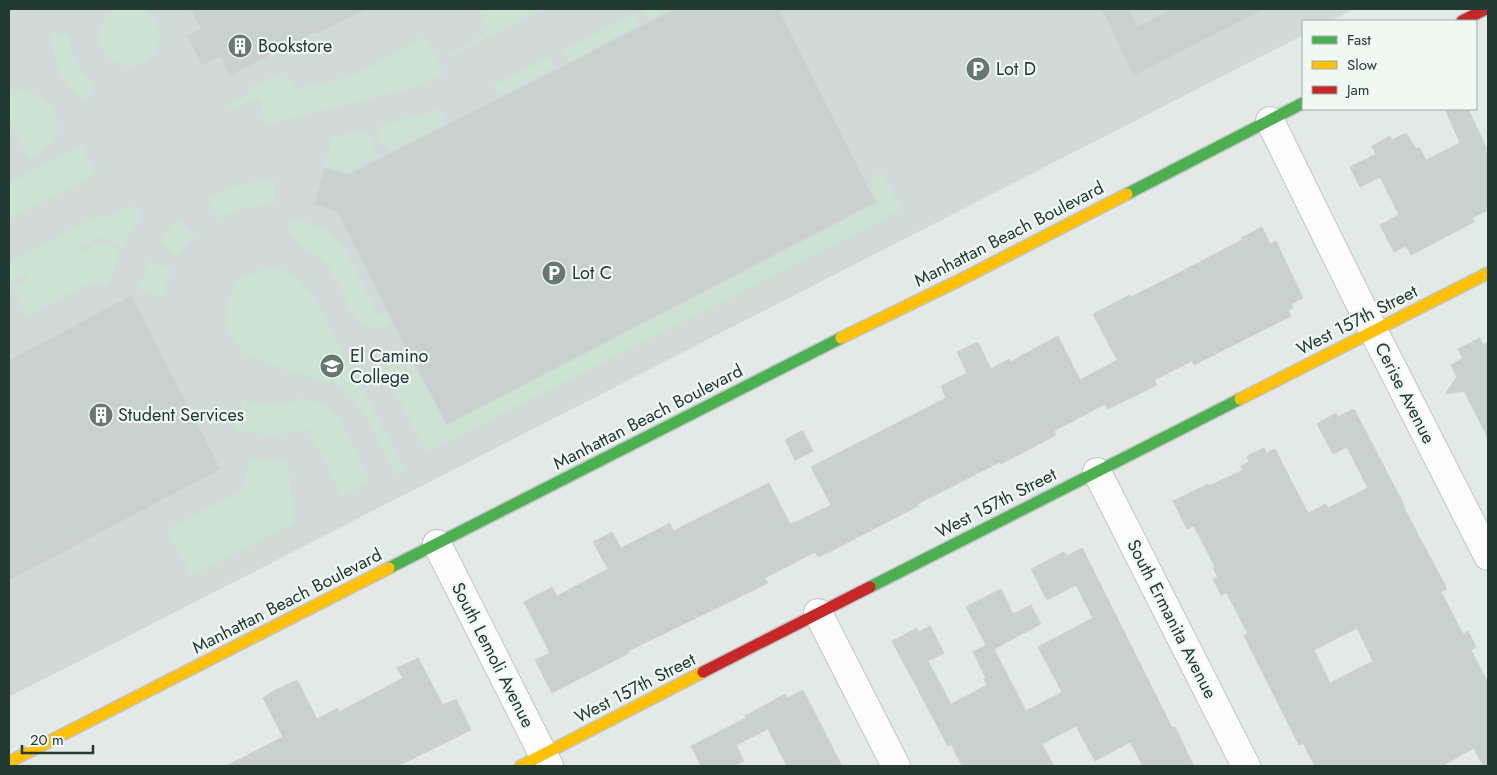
<svg xmlns="http://www.w3.org/2000/svg" width="1497" height="775" viewBox="0 0 1497 775" font-family="Jost,sans-serif">
  <rect width="100%" height="100%" fill="#e3e9e6"/>
  <path fill="#d1dad6" d="M9,9h1345l-24,12h-27v14l-1294,662z"/>
  <g fill="#cce2d2">
    <circle cx="130" cy="36" r="30"/>
    <path d="M489,9h55l-96,49v-3l41,-24 -9,-17z"/>
    <path d="M644,9h27l-23,11 -5,-10z"/>
    <path d="M633,14l6,11 -70,37 -6,-11z"/>
    <path d="M52,34l17,1c2,20 9,36 26,49l-10,17c-24,-18 -32,-37 -33,-67z"/>
    <path d="M425,37l19,38 -40,15 -140,35 -4,-26 -40,11 29,-16 -2,-4 38,-19 10,18 55,-12z"/>
    <path d="M550,56l5,11 -56,29 -6,-10z"/>
    <path d="M9,88c16,2 40,7 46,25 3,6 2,14 2,20 -7,11 -15,21 -28,26l-20,-40z"/>
    <path d="M439,109l7,14 -58,29 -13,-24z"/>
    <path d="M365,130l13,26 -32,16 -21,-7 7,-27z"/>
    <path d="M81,146l15,28 -87,45v-36z"/>
    <path d="M878,174h5l18,36 -474,242 -40,-76v-14l5,-7 13,-6 41,77 433,-223 -10,-24z"/>
    <path d="M275,181l-1,23 -31,4 -25,10 -11,-21 35,-13z"/>
    <path d="M131,205l11,8 -20,32 -22,-8 -21,11 2,4 19,-10 20,9 -12,35 -18,-3 -63,33 -14,-28 15,-7 -2,-6 -16,8 -1,-20 91,-49 4,5z"/>
    <path d="M290,218c20,5 39,11 52,27l33,66 4,3h8l5,10c-40,18 -43,-27 -60,-52 -5,-7 -12,-14 -19,-19 -4,-3 -10,-4 -13,-8 -5,-4 -7,-10 -13,-14z"/>
    <path d="M177,219l18,16 -18,21 -9,-5 1,-2 -10,-7z"/>
    <path d="M149,261l11,5 1,-2 10,5 -9,27 -10,-1v-3l-13,-2z"/>
    <path d="M263,270h18l18,10 13,14 92,175 -1,3 -5,3 -3,-2c-14,-27 -30,-69 -55,-87l-71,-22 -26,-12 -16,-24v-26l13,-23z"/>
    <path d="M302,398c7,2 16,3 22,6 17,9 37,60 46,78l-27,14 -35,-67c-28,7 -47,6 -75,0l10,-30c18,9 41,8 59,-1z"/>
    <path d="M249,460l38,1 7,62 -103,52 -24,-46 77,-39z"/>
  </g>
  <g fill="#cad0cd" stroke="#ccd2cf" fill-rule="evenodd">
    <path d="M191,9h174l-49,25 -1,-2 -85,43 -9,-19 -19,9 -15,-29 15,-7z"/>
    <path d="M676,9h102l97,193 -428,222 -47,-89 -63,-124 -22,-7 10,-36 24,7z"/>
    <path d="M1102,9h26l9,18 36,-18h90l-129,66z"/>
    <path d="M1445,109h23l20,42v59l-16,8 2,4 -63,33 -5,-9 -12,6 -14,-27 19,-10 -19,-38 -20,10 -10,-20 26,-13 -4,-8 18,-10 2,4 14,-7 10,16 3,-2 7,13 34,-17z"/>
    <path d="M1262,227l8,17 6,-3 27,57 -12,6 2,4 -5,2 3,6 -97,49 -2,-4 -38,19 3,5 -49,24 -3,-5 -51,27 2,4 -55,29 -1,-2 -83,42 1,2 -83,43 -17,8 -3,-5 -50,26 3,5 -140,68 1,2 -77,40 -17,-33 15,-7 -26,-51 28,-15 5,9 51,-27 -15,-27 19,-10 9,16 49,-25 3,8 96,-48 21,41 6,-2 35,-17 -20,-38 135,-69 -5,-12 26,-13 -10,-21 21,-10 13,27 18,-10 1,3 48,-26 22,44 37,-20 -24,-46 37,-19 1,2 38,-19 73,-38 -1,-2z"/>
    <path d="M131,296l89,173 -211,111v-219z"/>
    <path d="M1480,338l3,7 5,-3v96l-24,-47 -19,3 12,-17 -6,-12 12,-7 -5,-9z"/>
    <path d="M1354,409l47,90 4,9h-1l43,81 -6,3 22,42 5,-3 8,16 -5,3 17,33v83h-5l-9,-18 -32,18h-127l-12,-23 -4,2 -55,-109 4,-2 -17,-33 -5,-8 -5,2 -8,-16 5,-2 -5,-9 2,-1 -21,-41 -7,3 -14,-28 35,-17 1,2 34,-16 -2,-4 8,-4 -2,-6 17,-8 2,5 9,-4 33,64 18,-9 2,4 40,-20 -21,-41 -14,7 -16,-30 19,-11 2,4zM1357,628l16,33 -43,22 -16,-33z"/>
    <path d="M801,431h2l10,20 -18,9 -10,-20z"/>
    <path d="M1082,548l90,180 3,-1 19,39h-51l-13,-24 -35,19 -19,-35 -34,18 12,22h-92l-11,-22 -3,2 -56,-105 25,-13 1,4 12,-6 14,27 -16,8 23,43 36,-19 -3,-6 2,-1 -13,-26 13,-7 -20,-38 35,-18 12,25 18,-9 10,19 -47,25 32,62 36,-19 -24,-45 55,-29 -17,-33 -29,15 -16,-31 33,-17 3,4z"/>
    <path d="M418,658l25,47 13,-6 15,31 -73,36h-172l57,-29 -20,-39 12,-8 22,-10 20,39 21,-11 1,4 64,-34 -6,-10z"/>
    <path d="M803,690l39,76h-55l-19,-37 -32,16 8,16 -11,5h-32l-10,-20 55,-28 -1,-2 40,-22 3,4z"/>
  </g>
  <g fill="none" stroke-linecap="round" stroke-linejoin="round">
    <defs>
      <g id="street">
        <path d="M1270,121l104,211 114,224"/>
        <path d="M1097,472l149,294"/>
        <path d="M437,544l112,222"/>
        <path d="M818,613l78,153"/>
      </g>
      <g id="fast">
        <path d="M1127,194l176,-91"/>
        <path d="M389,568l452,-230"/>
        <path d="M870,587l370,-188"/>
      </g>
      <g id="slow">
        <path d="M841,338l121,-59 165,-85"/>
        <path d="M1240,399l248,-126"/>
        <path d="M9,762l380,-194"/>
        <path d="M521,766l182,-94"/>
      </g>
      <g id="jam">
        <path d="M1462,21l24,-12"/>
        <path d="M703,672l167,-85"/>
      </g>
    </defs>
    <use href="#street" stroke="#c0c6c3" stroke-width="30"/>
    <use href="#fast" stroke="#bfc6c3" stroke-width="14"/>
    <use href="#slow" stroke="#bfc6c3" stroke-width="14"/>
    <use href="#jam" stroke="#bfc6c3" stroke-width="14"/>
    <use href="#street" stroke="#fbfcfb" stroke-width="28"/>
    <use href="#fast" stroke="#4caf50" stroke-width="11"/>
    <use href="#slow" stroke="#ffc107" stroke-width="11"/>
    <use href="#jam" stroke="#c62828" stroke-width="11"/>
  </g>
  <defs>
    <symbol id="building-disc" viewBox="-11 -11 22 22"><circle r="9.5" fill="#657872" stroke="#f1f8f4"/><path d="M-4-6H4V6H1V3H-1V6H-4ZM-2.5-4.3h1.7v1.8h-1.7ZM.8-4.3h1.7v1.8H.8ZM-2.5-1h1.7V.8h-1.7ZM.8-1h1.7V.8H.8Z" fill="#fff"/></symbol>
    <symbol id="parking-disc" viewBox="-11 -11 22 22"><circle r="9.5" fill="#657872" stroke="#f1f8f4"/><path d="M-3.5-5.5H1a3.5 3.5 0 0 1 0 7H-1V5.5H-3.5ZM-1-3.4V-.6H.8a1.4 1.4 0 0 0 0-2.8Z" fill="#fff"/></symbol>
    <symbol id="university-disc" viewBox="-11 -11 22 22"><circle r="9.5" fill="#657872" stroke="#f1f8f4"/><path d="M0-5L7-2L0 1L-7-2ZM-4 1L0 2.5L4 1V4Q0 6-4 4Z" fill="#fff"/></symbol>
  </defs>
  <g fill-rule="evenodd">
    <use href="#building-disc" x="226" y="32" width="28" height="28"/>
    <use href="#parking-disc" x="964" y="55" width="28" height="28"/>
    <use href="#parking-disc" x="540" y="259" width="28" height="28"/>
    <use href="#university-disc" x="318" y="352" width="28" height="28"/>
    <use href="#building-disc" x="87" y="401" width="28" height="28"/>
  </g>
  <g text-anchor="middle" stroke-width="4.5" stroke-linejoin="round" paint-order="stroke">
    <g font-size="18" fill="#213b33" stroke="#f1f8f4" text-anchor="start">
      <text x="258" y="52">Bookstore</text>
      <text x="996" y="75">Lot D</text>
      <text x="572" y="279">Lot C</text>
      <text x="350" y="362">El Camino<tspan x="350" dy="21">College</tspan></text>
      <text x="118" y="421">Student Services</text>
    </g>
    <g font-size="18" fill="#213b33" stroke="#f1f8f4">
      <text transform="translate(1009 234) rotate(-27)" y="6">Manhattan Beach Boulevard</text>
      <text transform="translate(1357 320) rotate(-27)" y="6">West 157th Street</text>
      <text transform="translate(1405 393) rotate(63)" y="6">Cerise Avenue</text>
      <text transform="translate(648 417) rotate(-27)" y="6">Manhattan Beach Boulevard</text>
      <text transform="translate(996 503) rotate(-27)" y="6">West 157th Street</text>
      <text transform="translate(287 601) rotate(-27)" y="6">Manhattan Beach Boulevard</text>
      <text transform="translate(1172 619) rotate(63)" y="6">South Ermanita Avenue</text>
      <text transform="translate(493 655) rotate(63)" y="6">South Lemoli Avenue</text>
      <text transform="translate(635 688) rotate(-27)" y="6">West 157th Street</text>
    </g>
  </g>
  <rect width="1497" height="775" fill="none" stroke="#213b33" stroke-width="20"/>
  <rect x="1302" y="20" width="175" height="90" fill="#f1f8f4" stroke="#9eaca7"/>
  <rect x="1312" y="36" width="25" height="8" fill="#4caf50" stroke="#9eaca7"/>
  <text x="1347" y="45" font-size="15" fill="#213b33">Fast</text>
  <rect x="1312" y="61" width="25" height="8" fill="#ffc107" stroke="#9eaca7"/>
  <text x="1347" y="70" font-size="15" fill="#213b33">Slow</text>
  <rect x="1312" y="86" width="25" height="8" fill="#c62828" stroke="#9eaca7"/>
  <text x="1347" y="95" font-size="15" fill="#213b33">Jam</text>
  <path d="M22 745v8h71v-8" fill="none" stroke="#213b33" stroke-width="2.5"/>
  <text x="30" y="745" font-size="15" fill="#213b33" stroke="#f1f8f4" stroke-width="4" paint-order="stroke">20 m</text>
</svg>
